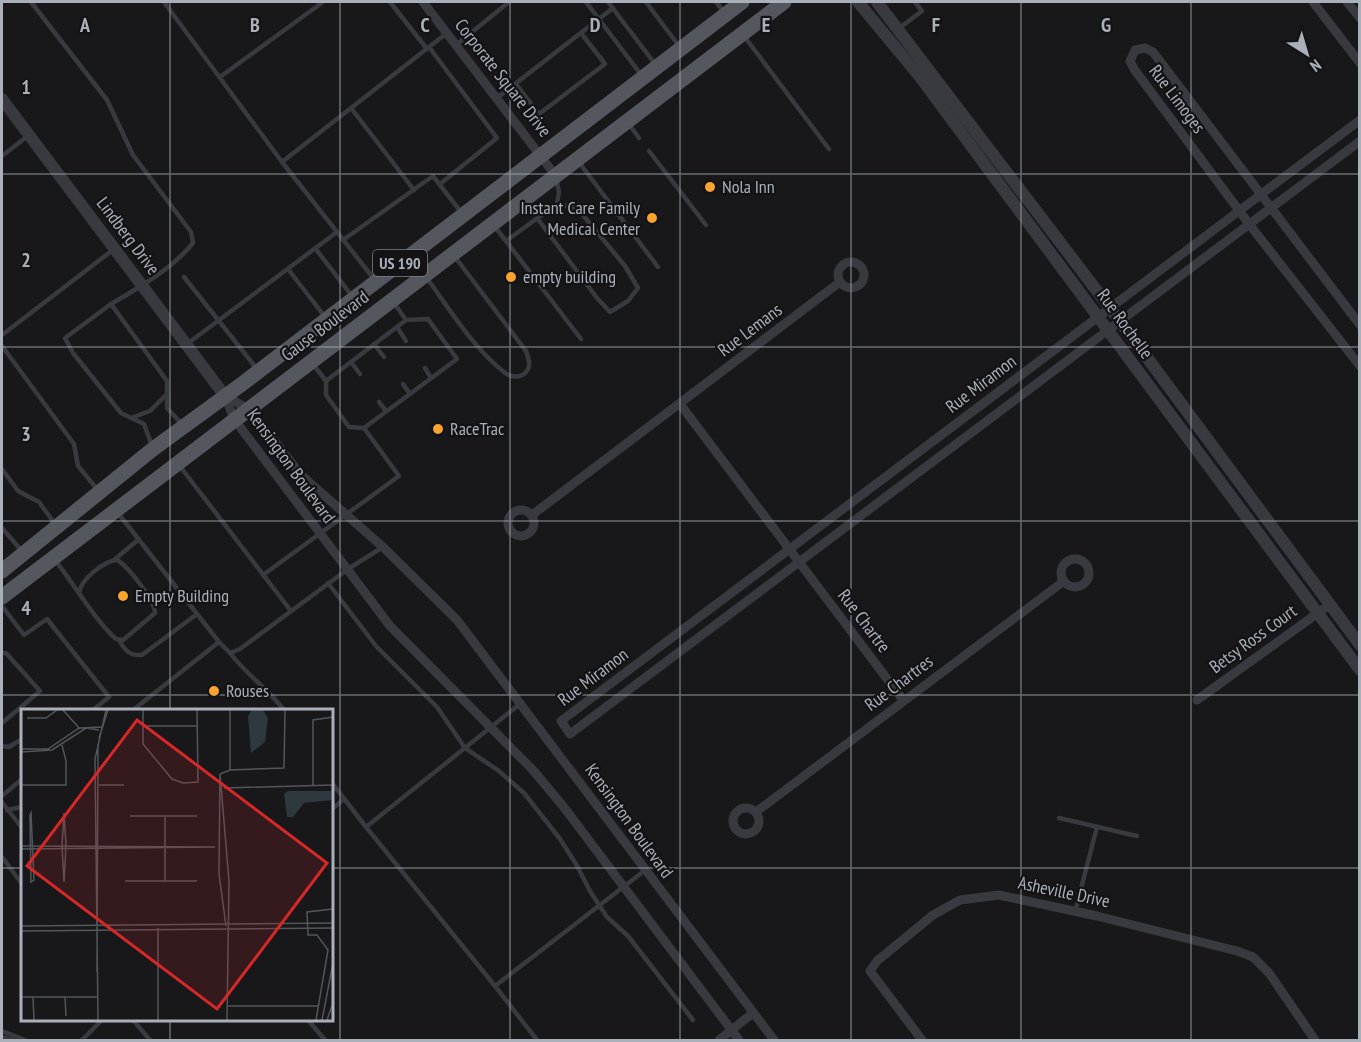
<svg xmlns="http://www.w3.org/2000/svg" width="1361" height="1042" viewBox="0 0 1361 1042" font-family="'PT Sans Narrow',sans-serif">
  <rect width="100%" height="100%" fill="#18181a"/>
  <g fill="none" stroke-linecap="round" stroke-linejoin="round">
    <g stroke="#393a3f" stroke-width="4.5">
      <path d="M31,2l76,98 26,55 58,77 2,11c-21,26 -53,44 -82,61"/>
      <path d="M164,2l118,160 92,117"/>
      <path d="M390,2l37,47"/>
      <path d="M586,2l56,74"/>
      <path d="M608,2l47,62"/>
      <path d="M646,2l33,44"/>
      <path d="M716,2l8,10"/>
      <path d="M898,29l24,-18 -7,-9"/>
      <path d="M744,36l85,113"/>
      <path d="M456,45l53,-43"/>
      <path d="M220,77l103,-75"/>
      <path d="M516,84l23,30 66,-50 -24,-31"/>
      <path d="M497,98l116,-90"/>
      <path d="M351,108l63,82"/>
      <path d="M628,123l11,15"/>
      <path d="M649,151l57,74"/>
      <path d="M2,156l27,-21"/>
      <path d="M578,161l80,106"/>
      <path d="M282,162l147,-115"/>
      <path d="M556,178l3,14 -2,12 -51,37 75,98"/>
      <path d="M440,184l57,-46 -68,-91 18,-14"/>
      <path d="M537,218l60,80 13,14 18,-11 10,-13 -13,-22 -48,-58 -20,-4"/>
      <path d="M495,227l11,14"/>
      <path d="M343,240l90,-64 28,36"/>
      <path d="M315,248l37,48"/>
      <path d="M288,269l37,48"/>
      <path d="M184,277l73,92"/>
      <path d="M426,277c23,31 47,71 78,95 7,6 19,7 24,-3 3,-6 0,-12 -2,-18l-71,-94"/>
      <path d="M397,327l9,14"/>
      <path d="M2,335l112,-86"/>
      <path d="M187,344l150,-112"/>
      <path d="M374,344l10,13"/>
      <path d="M2,346l72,98 4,22 19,23"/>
      <path d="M351,362l9,12"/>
      <path d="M425,368l6,10"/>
      <path d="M326,381l80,-61"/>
      <path d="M403,384l7,10"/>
      <path d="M379,402l7,9"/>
      <path d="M131,418l19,-7 17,-17"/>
      <path d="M364,428l93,-69 -29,-40 -22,1 -12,-17"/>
      <path d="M152,446l-8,-22 -23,-11 -48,-60 -8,-15 46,-34 56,77v27l15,16"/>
      <path d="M179,465l112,146"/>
      <path d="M2,469l16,22 21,11 16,22"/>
      <path d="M118,513l101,129 11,11 10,-4 108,-80 35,-22"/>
      <path d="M2,528l20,23"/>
      <path d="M55,560c19,24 39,59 61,79l7,1 32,-27c0,-12 -27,-47 -38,-53 -13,1 -36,19 -38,33"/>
      <path d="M114,560l25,-21"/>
      <path d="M263,575l136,-99 -35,-48 -15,-1 -23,-32v-14l-14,-18"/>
      <path d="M328,583l48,63 61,61 28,41 34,23 25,22 36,46 16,25 14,27 17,26 21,19 65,84"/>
      <path d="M2,606l22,29 23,-16 62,78 -16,13"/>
      <path d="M119,640c6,11 11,16 23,15l55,-41"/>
      <path d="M2,653h4l34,38 -38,32"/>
      <path d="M230,653c16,21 38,36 54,57"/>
      <path d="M520,704l-154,123 129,159 42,54"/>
      <path d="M133,710l86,-68"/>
      <path d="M2,746l7,1 13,-8"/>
      <path d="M332,783l34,44"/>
      <path d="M2,796l20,-17"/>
      <path d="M2,802l20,26"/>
      <path d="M332,809l12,-10"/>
      <path d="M7,810l15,-3"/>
      <path d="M1059,818l78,18"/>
      <path d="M2,857l20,27"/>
      <path d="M1075,912l22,-85"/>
      <path d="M495,986l149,-115"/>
      <path d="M133,1020l17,20"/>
      <path d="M308,1020l17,20"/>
      <path d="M2,1031l23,9"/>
      <path d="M2,1037l11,3"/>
      <path d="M82,1040l20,-20"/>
    </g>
    <g stroke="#393a3f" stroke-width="9">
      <path d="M423,2l132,173"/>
      <path d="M1313,2l47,61"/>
      <path d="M1347,2l13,16"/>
      <path d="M1360,120l-799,601 9,13 790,-593"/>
      <circle cx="851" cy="275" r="13"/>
      <path d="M1360,325l-207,-273 -8,-4 -10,2 -5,11 4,8 115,155 111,142"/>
      <path d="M225,396l24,13 53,67 81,71 74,73 317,420"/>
      <path d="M225,396l9,23 156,207 142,143 31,37 176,234"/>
      <path d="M680,404l223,296"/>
      <circle cx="521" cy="523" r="13"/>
      <path d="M532,515l308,-233"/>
      <circle cx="1075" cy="573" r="14"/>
      <path d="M1197,700l132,-95"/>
      <circle cx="746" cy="821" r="13"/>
      <path d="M756,812l308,-231"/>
      <path d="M719,1040l34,-27"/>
      <path d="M922,1040l-52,-69 7,-10 56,-46 27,-15 39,-5 98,21 140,35 16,6 16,16 46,67"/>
    </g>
    <g stroke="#393a3f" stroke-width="12">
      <path d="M858,2l62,75 440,593"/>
      <path d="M877,2l243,319 240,324"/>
      <path d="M2,99l223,297"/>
    </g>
    <g stroke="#54585e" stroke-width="15">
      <path d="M2,571l151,-122 89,-65 500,-382"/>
      <path d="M2,597l782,-595"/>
    </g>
  </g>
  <path fill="none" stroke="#aab0ba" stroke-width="1.5" stroke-opacity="0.55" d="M170,2v708M340,2v1038M510,2v1038M680,2v1038M851,2v1038M1021,2v1038M1191,2v1038M2,174h1358M2,347h1358M2,521h1358M2,695h1358M2,868h20M332,868h1028M170,1020v20"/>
  <g fill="#faa330" stroke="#131315" stroke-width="2">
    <circle cx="710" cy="187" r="6"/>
    <circle cx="652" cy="218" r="6"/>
    <circle cx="511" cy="277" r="6"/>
    <circle cx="438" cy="429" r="6"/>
    <circle cx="123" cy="596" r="6"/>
    <circle cx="214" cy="691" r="6"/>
  </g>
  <g text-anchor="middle" stroke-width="4.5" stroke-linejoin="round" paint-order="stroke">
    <rect fill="#131315" stroke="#7d8188" stroke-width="1.5" x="373" y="250" width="54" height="26" rx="4.5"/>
    <g font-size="16" font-weight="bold" fill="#aab0ba">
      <text x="400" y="269">US 190</text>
    </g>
    <g font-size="18" fill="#aab0ba" stroke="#131315">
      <text transform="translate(503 78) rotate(52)" y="6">Corporate Square Drive</text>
      <text transform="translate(1177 99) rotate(53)" y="6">Rue Limoges</text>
      <text transform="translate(128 236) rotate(53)" y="6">Lindberg Drive</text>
      <text transform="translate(1125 324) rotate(54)" y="6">Rue Rochelle</text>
      <text transform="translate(325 326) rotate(-37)" y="6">Gause Boulevard</text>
      <text transform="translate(750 330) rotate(-37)" y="6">Rue Lemans</text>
      <text transform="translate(981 384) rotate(-37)" y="6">Rue Miramon</text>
      <text transform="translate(291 466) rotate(54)" y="6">Kensington Boulevard</text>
      <text transform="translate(864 621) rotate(53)" y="6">Rue Chartre</text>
      <text transform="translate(1253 639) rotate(-36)" y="6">Betsy Ross Court</text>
      <text transform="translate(593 677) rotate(-37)" y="6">Rue Miramon</text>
      <text transform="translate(899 683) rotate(-37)" y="6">Rue Chartres</text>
      <text transform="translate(629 821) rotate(54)" y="6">Kensington Boulevard</text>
      <text transform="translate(1064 892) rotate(12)" y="6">Asheville Drive</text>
    </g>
    <g font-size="18" fill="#aab0ba" stroke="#131315" text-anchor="start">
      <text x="722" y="193">Nola Inn</text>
      <text x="640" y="214" text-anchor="end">Instant Care Family<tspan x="640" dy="21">Medical Center</tspan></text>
      <text x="523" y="283">empty building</text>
      <text x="450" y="435">RaceTrac</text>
      <text x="135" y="602">Empty Building</text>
      <text x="226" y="697">Rouses</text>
    </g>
  </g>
  <g transform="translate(21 709)">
    <rect width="312" height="312" fill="#18181a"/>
    <path d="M231,1h11l5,8 -3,24 -14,11 -3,-37zM267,82h45v9l-29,3 -11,14h-6l-3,-23z" fill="#2d393f"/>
    <path fill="none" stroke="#52555a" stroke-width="1.5" d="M42,1l17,19M122,1v34l29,35 11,4 15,-1 -1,-72M6,9h19l11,-8M122,17h55M78,29l9,-28M0,40h27l31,-21 23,-1M0,43l31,-2 34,-22 13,2M209,61l54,-2 1,-58M199,65l9,107 -2,139M199,65l-1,100 7,52M199,65l10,-4v-60M0,76h45v-24l-4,-16M78,76h25M292,76v-65l20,-3M203,79l109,-3M10,104l3,67 -3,2 -1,-67zM43,104l2,33 -2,36 -2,-36zM109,107h67M0,137l194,1M0,140l194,-2M109,172h-5h72M144,172v-64M0,217l312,-3M0,222l312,-3M76,263l1,-228M0,288h77M12,288l1,23M44,288l1,19M207,297h91M77,311l-3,-261 11,-49M137,311v-92M295,311l12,-70 -11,-15h-9l-1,-23 26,-3M301,311l11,-57M306,311l6,-17"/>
    <path fill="#d62828" fill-opacity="0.15" stroke="#d62828" stroke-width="3" d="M116,11l190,143 -110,146 -190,-143z"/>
    <rect width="312" height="312" fill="none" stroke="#aab0ba" stroke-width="3"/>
  </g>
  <g font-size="20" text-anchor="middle" font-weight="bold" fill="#aab0ba" stroke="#131315" stroke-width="4.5" stroke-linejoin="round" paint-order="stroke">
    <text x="85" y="32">A</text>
    <text x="255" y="32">B</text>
    <text x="425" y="32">C</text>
    <text x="595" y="32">D</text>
    <text x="766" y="32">E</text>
    <text x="936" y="32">F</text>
    <text x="1106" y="32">G</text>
    <text x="26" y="94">1</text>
    <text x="26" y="267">2</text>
    <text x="26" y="441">3</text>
    <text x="26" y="615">4</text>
  </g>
  <rect width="1361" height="1042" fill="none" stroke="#aab0ba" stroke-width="6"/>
  <g transform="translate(1307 54) rotate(143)" stroke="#131315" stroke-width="4.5" paint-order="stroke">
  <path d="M0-4.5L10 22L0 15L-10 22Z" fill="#aab0ba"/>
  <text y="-9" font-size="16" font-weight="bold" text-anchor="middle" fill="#aab0ba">N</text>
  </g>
</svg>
